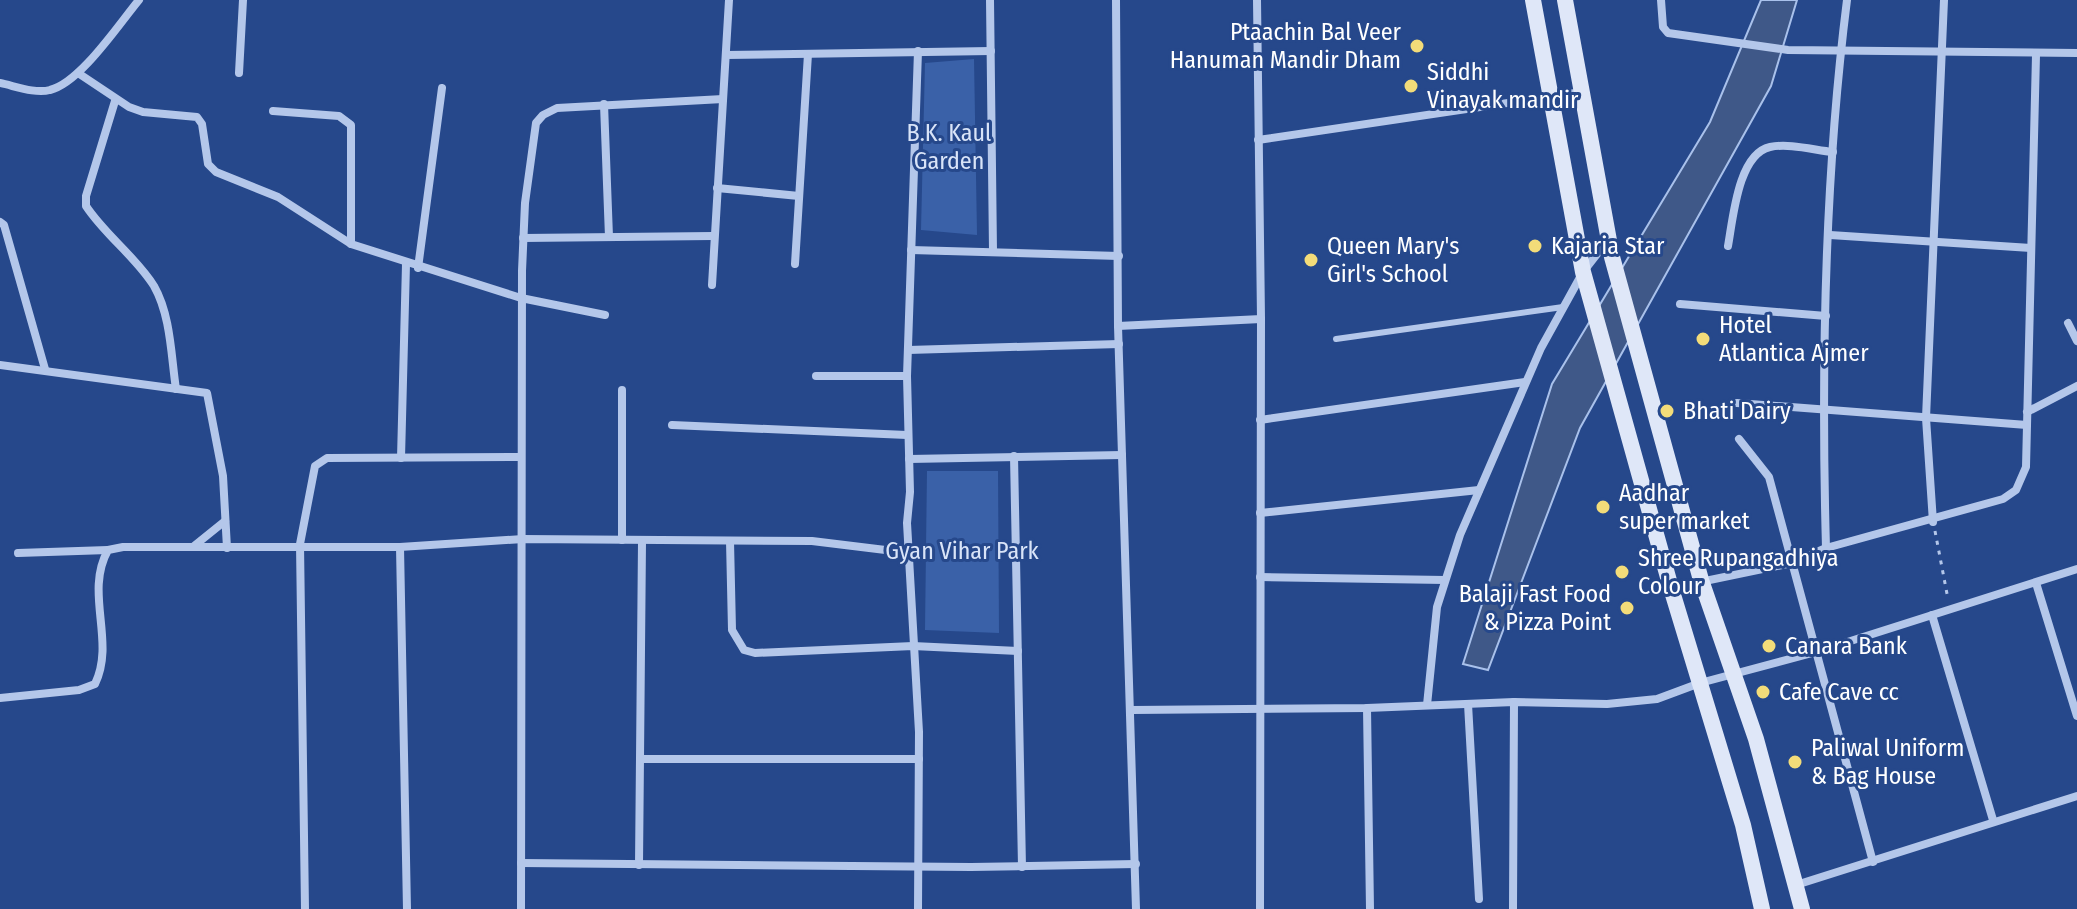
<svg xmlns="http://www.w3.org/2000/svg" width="2077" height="909" viewBox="0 0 2077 909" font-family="'Fira Sans Condensed',sans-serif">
  <rect width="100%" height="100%" fill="#26488b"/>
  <g fill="#3a61a8">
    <path d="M974,59l3,176 -56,-5 4,-167z"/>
    <path d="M927,471h71l1,162 -74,-3z"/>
  </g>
  <path fill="#3f5888" stroke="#a9c1eb" stroke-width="2" d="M1761,0h36l-26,86 -191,342 -92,242 -25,-6 89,-280 158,-262z"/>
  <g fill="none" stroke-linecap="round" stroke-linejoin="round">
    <path stroke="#b4c7ea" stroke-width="3" stroke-dasharray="4 6" stroke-linecap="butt" d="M1935,531l13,68"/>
    <path stroke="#b4c7ea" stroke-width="6" d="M1336,339l227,-32"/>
    <g stroke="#b4c7ea" stroke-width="8">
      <path d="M990,0l3,251"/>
      <path d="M1116,0l2,326 18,583"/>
      <path d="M1661,0l2,27 5,6 120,17 289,3"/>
      <path d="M918,51l-11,325 3,116 -3,31 12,209 -1,177"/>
      <path d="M726,55l265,-4"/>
      <path d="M78,73l51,34 14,5 54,5 5,7 6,40 8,8 62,25 73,47 170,54 84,17"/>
      <path d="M239,73l4,-73"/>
      <path d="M0,83c15,3 35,11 50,7 30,-7 69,-66 89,-90"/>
      <path d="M115,101l-29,95v10c19,29 50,51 68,80 17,30 17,70 22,103"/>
      <path d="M604,104l5,133"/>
      <path d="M273,111l66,5 12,9v119"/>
      <path d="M1258,140l324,-48"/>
      <path d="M717,188l82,8"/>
      <path d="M0,222l4,3 41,144"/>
      <path d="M1830,235l201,13"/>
      <path d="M523,238l190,-2"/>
      <path d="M1728,246c5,-27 10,-92 42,-99 19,-4 44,3 63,5"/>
      <path d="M911,250l208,6"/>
      <path d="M795,264l13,-210"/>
      <path d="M418,268l24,-180"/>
      <path d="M712,285l17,-285"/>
      <path d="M1680,304l146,12"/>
      <path d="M2068,323l9,18"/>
      <path d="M1118,326l143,-7 -4,-319"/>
      <path d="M908,350l211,-6"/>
      <path d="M0,365l207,28 16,83 4,72"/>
      <path d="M816,376h91"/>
      <path d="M622,390v150"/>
      <path d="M1737,403l290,22"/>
      <path d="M2027,412l50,-26"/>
      <path d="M1260,420l265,-38"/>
      <path d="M672,425l235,10"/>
      <path d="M1739,439l30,38 104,385"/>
      <path d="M1014,456l8,411"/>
      <path d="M401,458l5,-194"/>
      <path d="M909,459l213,-4"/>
      <path d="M1260,513l219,-23"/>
      <path d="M1933,522l-7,-104 18,-418"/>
      <path d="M730,541l2,89 12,20 11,3 158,-7 105,5"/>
      <path d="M194,546l31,-25"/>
      <path d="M400,547l7,362"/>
      <path d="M1826,548l177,-49 13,-9 10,-23 10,-412"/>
      <path d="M18,553l90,-3"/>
      <path d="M1260,577l185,3"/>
      <path d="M2036,583l41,133"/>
      <path d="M1671,588l121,-25 34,-15c-5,-182 -2,-367 21,-548"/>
      <path d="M1932,615l61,205"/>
      <path d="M0,698l79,-8 16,-6c21,-43 -11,-91 13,-134l15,-3h277l123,-8 289,2 98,12"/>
      <path d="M1468,704l11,195"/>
      <path d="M1427,705l10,-98 23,-72 81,-187 42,-76 25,-32"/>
      <path d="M1367,708l3,201"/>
      <path d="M1132,710l235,-2 147,-6 93,2 50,-5 43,-16 116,-31 261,-83"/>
      <path d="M641,759h278"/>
      <path d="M521,863l450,4 165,-3"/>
      <path d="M639,865l3,-323"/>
      <path d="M1796,885l281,-89"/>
      <path d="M305,909l-5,-365 15,-78 12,-8 193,-1"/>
      <path d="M521,909l1,-638 3,-68 11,-80 7,-8 14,-7 166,-9"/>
      <path d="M1260,909l1,-590"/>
      <path d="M1513,909l1,-207"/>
    </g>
    <g stroke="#dfe7f8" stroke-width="16">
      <path d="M1533,0l50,272 88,316 72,237 19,84"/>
      <path d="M1565,0l47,257 89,323 55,159 46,170"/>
    </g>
  </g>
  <g fill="#f3dc79" stroke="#26488b" stroke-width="3">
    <circle cx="1417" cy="46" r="8"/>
    <circle cx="1411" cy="86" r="8"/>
    <circle cx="1535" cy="246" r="8"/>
    <circle cx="1311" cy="260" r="8"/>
    <circle cx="1703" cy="339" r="8"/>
    <circle cx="1667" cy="411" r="8"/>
    <circle cx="1603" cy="507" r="8"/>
    <circle cx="1622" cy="572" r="8"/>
    <circle cx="1627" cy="608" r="8"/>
    <circle cx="1769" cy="646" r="8"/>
    <circle cx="1763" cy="692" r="8"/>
    <circle cx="1795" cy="762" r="8"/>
  </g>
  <g text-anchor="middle" stroke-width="6" stroke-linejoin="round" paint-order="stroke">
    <g font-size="24" fill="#fff" stroke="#26488b" text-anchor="start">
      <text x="1401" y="40" text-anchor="end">Ptaachin Bal Veer<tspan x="1401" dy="28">Hanuman Mandir Dham</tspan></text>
      <text x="1427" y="80">Siddhi<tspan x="1427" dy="28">Vinayak mandir</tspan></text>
      <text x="1327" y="254">Queen Mary's<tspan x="1327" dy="28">Girl's School</tspan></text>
      <text x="1551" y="254">Kajaria Star</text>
      <text x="1719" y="333">Hotel<tspan x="1719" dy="28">Atlantica Ajmer</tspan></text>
      <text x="1683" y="419">Bhati Dairy</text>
      <text x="1619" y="501">Aadhar<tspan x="1619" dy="28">super market</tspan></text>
      <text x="1638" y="566">Shree Rupangadhiya<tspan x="1638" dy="28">Colour</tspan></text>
      <text x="1611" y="602" text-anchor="end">Balaji Fast Food<tspan x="1611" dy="28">&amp; Pizza Point</tspan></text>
      <text x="1785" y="654">Canara Bank</text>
      <text x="1779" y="700">Cafe Cave cc</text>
      <text x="1811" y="756">Paliwal Uniform<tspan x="1811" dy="28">&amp; Bag House</tspan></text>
    </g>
    <g font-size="24" fill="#d9e4f8" stroke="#26488b">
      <text x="949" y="141">B.K. Kaul<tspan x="949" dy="28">Garden</tspan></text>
      <text x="962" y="559">Gyan Vihar Park</text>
    </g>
  </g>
</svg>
